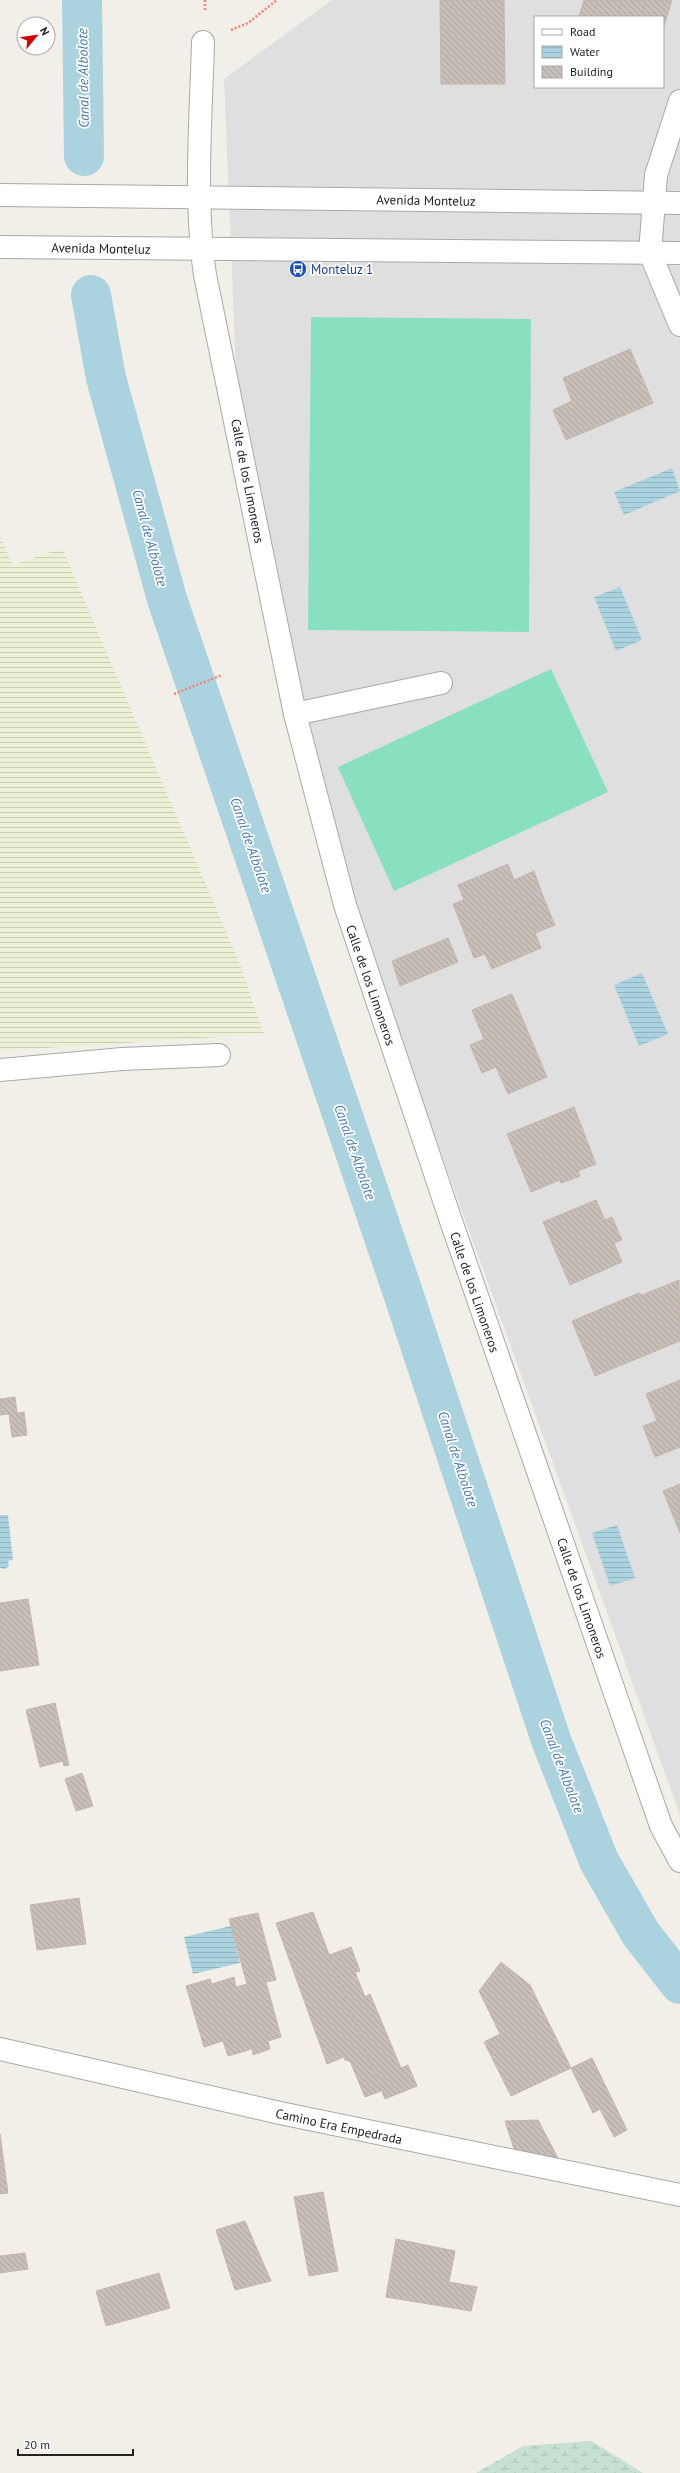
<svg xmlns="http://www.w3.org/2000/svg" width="680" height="2473" viewBox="0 0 680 2473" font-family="'PT Sans',sans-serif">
  <defs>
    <pattern id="farmland-rules" width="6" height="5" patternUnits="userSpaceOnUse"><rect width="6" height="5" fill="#eef0d5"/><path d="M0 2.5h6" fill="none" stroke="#ccceb7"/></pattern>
    <pattern id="wetland-marsh" width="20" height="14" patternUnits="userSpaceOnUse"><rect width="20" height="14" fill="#c6e0d4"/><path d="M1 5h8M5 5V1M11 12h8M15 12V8" fill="none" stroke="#aac0b6"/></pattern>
    <pattern id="water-rules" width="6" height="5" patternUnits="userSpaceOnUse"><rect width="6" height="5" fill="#aad3df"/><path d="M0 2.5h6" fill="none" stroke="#92b5bf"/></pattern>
    <pattern id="building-back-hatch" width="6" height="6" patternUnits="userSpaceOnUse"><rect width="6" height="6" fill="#c7bfb8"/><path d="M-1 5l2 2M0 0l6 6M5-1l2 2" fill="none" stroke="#aba49e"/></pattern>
  </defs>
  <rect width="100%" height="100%" fill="#f2efe9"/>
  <path fill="#e0dfdf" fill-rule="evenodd" d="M332,0h348v1815l-362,-1003 -82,-441 -12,-292zM535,17h128v70h-128z"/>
  <path fill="url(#farmland-rules)" d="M0,537l13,28 49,-17 177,414 25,72 -264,17z"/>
  <path fill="url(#wetland-marsh)" d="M591,2441l52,32h-167l47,-27z"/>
  <g fill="#88e0be">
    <path d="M311,317l220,2 -2,313 -221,-2z"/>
    <path d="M551,669l57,123 -214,99 -56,-124z"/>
  </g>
  <g fill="url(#water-rules)">
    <path d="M672,468l8,23 -56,24 -10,-23z"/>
    <path d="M620,587l22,53 -26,11 -22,-54z"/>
    <path d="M642,973l26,61 -29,12 -25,-61z"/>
    <path d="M0,1515h8l5,45 -5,1 1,5 -4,3 -5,-1z"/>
    <path d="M617,1525l18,53 -25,8 -18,-53z"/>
    <path d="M231,1926l9,37 -47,11 -9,-37z"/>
  </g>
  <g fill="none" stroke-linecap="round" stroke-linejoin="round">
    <g stroke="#aad3df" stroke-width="40">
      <path d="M82,0l2,156"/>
      <path d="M91,295l15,83 61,221 235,691 149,450 48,121 42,73 39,50"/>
    </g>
  </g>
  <g fill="url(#building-back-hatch)" stroke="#c4b6ab">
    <path d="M440,0h64l1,84h-64z"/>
    <path d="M584,0h88l-9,29v-12l-84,-1z"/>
    <path d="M630,349l23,54 -87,37 -13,-30 19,-9 -9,-23z"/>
    <path d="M508,864l6,16 20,-9 10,28 -80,33 -11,-28 11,-4 -6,-15z"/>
    <path d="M544,899l11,26 -20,8 6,15 -49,21 -7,-15 -11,4 -10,-26z"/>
    <path d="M448,938l10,24 -58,24 -8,-25z"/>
    <path d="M512,994l35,83 -39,17 -12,-27 -14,6 -12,-28 14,-6 -12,-29z"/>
    <path d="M574,1107l22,57 -18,7 2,5 -19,7 -1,-3 -29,12 -24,-58z"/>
    <path d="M596,1200l9,20 7,-3 10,23 -8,3 8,19 -52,23 -27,-63z"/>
    <path d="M679,1280l1,61 -85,35 -23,-55 67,-28 3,2z"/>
    <path d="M680,1380v67l-25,10 -12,-31 14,-5 -11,-27z"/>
    <path d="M15,1397l2,16 7,-1 3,23 -15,2 -3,-23 -9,1v-16z"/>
    <path d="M680,1484v49l-17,-42z"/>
    <path d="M28,1599l11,66 -39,6v-68z"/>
    <path d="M55,1703l14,62 -5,1 -1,-5 -23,6 -14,-57z"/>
    <path d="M82,1773l11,33 -17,5 -11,-32z"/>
    <path d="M79,1898l7,46 -49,6 -7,-45z"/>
    <path d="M313,1912l68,179 -16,6 -15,-36 -5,-1 -1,-3 -17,7 -51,-141z"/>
    <path d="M258,1913l18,67 -10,2 15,55 -13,4 2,8 -17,6 -1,-6 -24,7 -5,-15 -19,6 -18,-61 24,-7 2,5 22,-7 2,10 11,-3 -18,-65z"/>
    <path d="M351,1947l9,24 -5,1 10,25 5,-3 31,74 7,-3 9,21 -32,13 -56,-144z"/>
    <path d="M501,1962l29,23 41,83 -60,28 -27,-54 16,-8 -21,-43z"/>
    <path d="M592,2058l35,72 -13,7 -14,-28 -7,4 -22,-45z"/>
    <path d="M538,2120l21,40 -44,-8 -10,-31z"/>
    <path d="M0,2134l8,59 -8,1z"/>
    <path d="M323,2192l15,79 -29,5 -15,-79z"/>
    <path d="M245,2221l26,60 -36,9 -19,-60z"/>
    <path d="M396,2239l59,12 -6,31 28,5 -6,24 -85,-14z"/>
    <path d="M25,2253l3,16 -28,4v-17z"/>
    <path d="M159,2273l11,35 -64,18 -10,-35z"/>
  </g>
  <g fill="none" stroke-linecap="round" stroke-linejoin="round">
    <defs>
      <g id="minor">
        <path d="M203,42c-2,77 -9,157 2,233l90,439 50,191 106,316 210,605 19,35"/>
        <path d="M680,101l-24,74 -6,78 30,72"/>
        <path d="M0,195l680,8"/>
        <path d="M0,247l680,6"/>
        <path d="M295,714l146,-31"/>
        <path d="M0,1070l122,-11 97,-4"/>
        <path d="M0,2049l280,64 400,82"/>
      </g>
    </defs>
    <use href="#minor" stroke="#a9a9a9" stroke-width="24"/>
    <g stroke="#fa8072" stroke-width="2.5" stroke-dasharray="2 2" stroke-linecap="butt">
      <path d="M205,10v-10"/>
      <path d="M231,30l17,-7 29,-23"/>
      <path d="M174,694l48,-19"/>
    </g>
    <use href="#minor" stroke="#fff" stroke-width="22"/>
  </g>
  <defs>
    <symbol id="bus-disc" viewBox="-11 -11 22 22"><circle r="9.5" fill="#1a4fb4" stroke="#fff"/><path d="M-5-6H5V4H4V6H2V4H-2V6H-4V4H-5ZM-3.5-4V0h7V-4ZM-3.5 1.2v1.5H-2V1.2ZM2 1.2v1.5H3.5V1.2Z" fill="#fff"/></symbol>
  </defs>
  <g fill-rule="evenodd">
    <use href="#bus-disc" x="288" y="259" width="20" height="20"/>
  </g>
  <g text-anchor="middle" stroke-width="3.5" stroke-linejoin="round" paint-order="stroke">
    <g font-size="13" fill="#222" stroke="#fff">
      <text transform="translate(426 200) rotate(1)" y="5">Avenida Monteluz</text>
      <text transform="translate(101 248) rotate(1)" y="5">Avenida Monteluz</text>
      <text transform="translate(248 481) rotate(79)" y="5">Calle de los Limoneros</text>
      <text transform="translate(371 985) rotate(71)" y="5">Calle de los Limoneros</text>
      <text transform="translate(475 1292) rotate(71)" y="5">Calle de los Limoneros</text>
      <text transform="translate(582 1598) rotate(71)" y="5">Calle de los Limoneros</text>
      <text transform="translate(339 2126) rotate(12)" y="5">Camino Era Empedrada</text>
    </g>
    <g font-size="13" fill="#164399" stroke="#fff" text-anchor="start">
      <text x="311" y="274">Monteluz 1</text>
    </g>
    <g font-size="14" font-style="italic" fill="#4a7aab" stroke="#fff">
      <text transform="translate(83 78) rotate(-91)" y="5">Canal de Albolote</text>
      <text transform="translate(150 538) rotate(75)" y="5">Canal de Albolote</text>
      <text transform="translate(251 845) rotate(71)" y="5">Canal de Albolote</text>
      <text transform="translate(355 1152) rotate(71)" y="5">Canal de Albolote</text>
      <text transform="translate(458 1459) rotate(72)" y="5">Canal de Albolote</text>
      <text transform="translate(562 1766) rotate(69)" y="5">Canal de Albolote</text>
    </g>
  </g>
  <rect x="534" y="16" width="130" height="72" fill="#ffffff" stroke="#a7a7a7"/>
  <rect x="542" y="29" width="20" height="6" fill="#ffffff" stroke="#a7a7a7"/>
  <text x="570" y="36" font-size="12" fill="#222222">Road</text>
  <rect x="542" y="46" width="20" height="12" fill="url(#water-rules)" stroke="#a7a7a7"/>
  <text x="570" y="56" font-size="12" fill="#222222">Water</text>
  <rect x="542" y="66" width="20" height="12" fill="url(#building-back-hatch)" stroke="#a7a7a7"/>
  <text x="570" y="76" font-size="12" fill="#222222">Building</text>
  <g transform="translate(36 36) rotate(61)"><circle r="19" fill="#ffffff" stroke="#a7a7a7"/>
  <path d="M0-3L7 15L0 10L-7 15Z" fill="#d40000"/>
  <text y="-6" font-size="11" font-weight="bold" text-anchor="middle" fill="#222222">N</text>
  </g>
  <path d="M18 2449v6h115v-6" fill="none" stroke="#222222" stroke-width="2"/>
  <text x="24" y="2449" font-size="12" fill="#222222" stroke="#ffffff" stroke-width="3" paint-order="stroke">20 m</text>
</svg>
